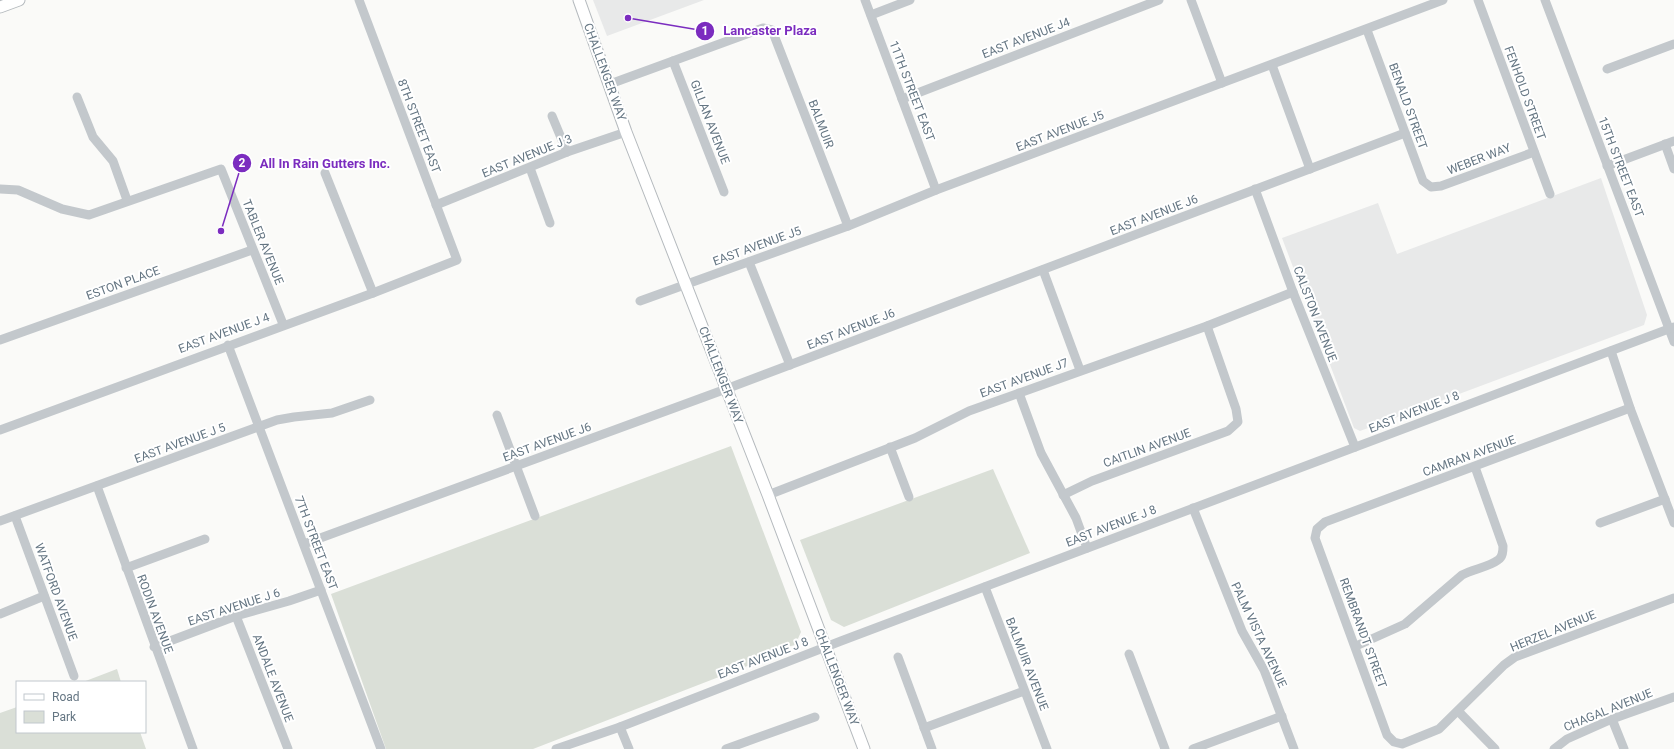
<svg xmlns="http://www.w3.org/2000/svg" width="1674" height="749" viewBox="0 0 1674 749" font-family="Roboto,sans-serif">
  <rect width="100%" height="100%" fill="#fafaf8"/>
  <g fill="#e8e9e9">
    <path d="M593,0h111l-97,36z"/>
    <path d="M1601,178l46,137 -3,10 -284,106 -6,-3 -72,-190 96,-35 19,51z"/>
  </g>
  <g fill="#dadfd7">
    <path d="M731,446l70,186 -6,13 -8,2 -22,12 -232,90h-147l-55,-155z"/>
    <path d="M993,469l37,84 -186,74 -13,-7 -31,-80z"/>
    <path d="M117,669l4,13h-38z"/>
    <path d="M17,707v25h123l6,17h-146v-36z"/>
  </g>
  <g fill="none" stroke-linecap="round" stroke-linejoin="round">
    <defs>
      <g id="major">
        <path d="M579,0l47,132 142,363 96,254"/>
        <path d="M0,7l19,-7"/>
      </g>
    </defs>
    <use href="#major" stroke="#b5babe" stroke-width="13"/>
    <g stroke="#c3c8cc" stroke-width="9">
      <path d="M865,0l71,190"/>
      <path d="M1191,0l31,83"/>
      <path d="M1478,0l72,194"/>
      <path d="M1545,0l129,342"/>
      <path d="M871,15l39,-15"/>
      <path d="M1367,30l56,151 8,6 10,-1 93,-34"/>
      <path d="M673,61l51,131"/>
      <path d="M1272,65l38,104"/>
      <path d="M1607,69l67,-25"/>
      <path d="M610,84l153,-56 9,2 76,196"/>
      <path d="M77,97l16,40 20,24 14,39"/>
      <path d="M902,99l257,-99"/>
      <path d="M552,116l15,36"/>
      <path d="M1665,144l9,25"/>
      <path d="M1607,166l67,-25"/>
      <path d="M530,168l20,55"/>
      <path d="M325,173l48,120"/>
      <path d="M0,189l18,1 44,19 27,6 132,-46 62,155"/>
      <path d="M1255,189l38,103 62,155"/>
      <path d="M436,205l131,-53 59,-20"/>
      <path d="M749,262l41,103"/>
      <path d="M1043,270l37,100"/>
      <path d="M640,301l208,-75 88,-36 507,-190"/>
      <path d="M0,340l252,-90"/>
      <path d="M228,345l153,404"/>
      <path d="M1611,351l19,57 44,115"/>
      <path d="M1019,393l22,60 35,65 11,30"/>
      <path d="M1630,408l-305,114 -8,7 -2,9 72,197 7,7 8,2 37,-15 65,-64 11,-8 159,-59"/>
      <path d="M497,415l38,101"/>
      <path d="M0,430l373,-137 84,-33 -98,-260"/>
      <path d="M890,447l19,50"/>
      <path d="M97,486l96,263"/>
      <path d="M768,495l147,-57 54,-27 238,-85 86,-34"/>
      <path d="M1063,495l29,-14 136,-50 10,-9 -2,-13 -29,-83"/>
      <path d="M1193,508l49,123 22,39 30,79"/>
      <path d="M15,516l59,160"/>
      <path d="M0,521l277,-101 17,-3 38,-4 38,-13"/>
      <path d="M1600,523l65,-24"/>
      <path d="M304,544l422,-155 679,-256"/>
      <path d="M126,568l79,-29"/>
      <path d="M985,587l62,162"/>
      <path d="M0,614l44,-18"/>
      <path d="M236,616l52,133"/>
      <path d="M1356,646l49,-22 57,-49c11,-6 27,-8 36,-15 5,-3 5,-9 5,-14l-28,-79"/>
      <path d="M154,647l82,-31 53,-15 32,-11"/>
      <path d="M1129,654l36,95"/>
      <path d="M898,657l34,92"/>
      <path d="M1458,711l37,38"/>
      <path d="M1612,719l12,30"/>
      <path d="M620,727l9,22"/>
      <path d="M924,728l100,-37"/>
      <path d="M556,749l64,-22 221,-86 833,-314"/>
      <path d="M726,749l89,-32"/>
      <path d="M1193,749l89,-33"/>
      <path d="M1554,749l13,-10 45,-20 62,-22"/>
    </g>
    <use href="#major" stroke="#fff" stroke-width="11"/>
  </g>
  <g text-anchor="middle" stroke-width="4" stroke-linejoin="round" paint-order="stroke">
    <g font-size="12" fill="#657683" stroke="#fff">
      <text transform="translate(1026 38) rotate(-21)" y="4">EAST AVENUE J4</text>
      <text transform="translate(605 72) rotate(70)" y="4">CHALLENGER WAY</text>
      <text transform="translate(912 91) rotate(69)" y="4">11TH STREET EAST</text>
      <text transform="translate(1525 93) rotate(70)" y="4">FENHOLD STREET</text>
      <text transform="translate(1408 106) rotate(70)" y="4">BENALD STREET</text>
      <text transform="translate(710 122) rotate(69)" y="4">GILLAN AVENUE</text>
      <text transform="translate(821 124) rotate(69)" y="4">BALMUIR</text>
      <text transform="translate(419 126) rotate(69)" y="4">8TH STREET EAST</text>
      <text transform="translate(1060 131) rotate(-21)" y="4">EAST AVENUE J5</text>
      <text transform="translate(527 156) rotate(-22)" y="4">EAST AVENUE J 3</text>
      <text transform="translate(1479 159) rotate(-21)" y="4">WEBER WAY</text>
      <text transform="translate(1621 167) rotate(69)" y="4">15TH STREET EAST</text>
      <text transform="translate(1154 215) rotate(-21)" y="4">EAST AVENUE J6</text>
      <text transform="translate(263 242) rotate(68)" y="4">TABLER AVENUE</text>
      <text transform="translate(757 246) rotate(-20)" y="4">EAST AVENUE J5</text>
      <text transform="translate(123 283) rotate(-20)" y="4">ESTON PLACE</text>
      <text transform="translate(1315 314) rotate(69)" y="4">CALSTON AVENUE</text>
      <text transform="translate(851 329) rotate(-21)" y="4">EAST AVENUE J6</text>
      <text transform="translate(224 333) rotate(-20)" y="4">EAST AVENUE J 4</text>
      <text transform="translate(721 375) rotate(69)" y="4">CHALLENGER WAY</text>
      <text transform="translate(1024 378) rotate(-20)" y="4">EAST AVENUE J7</text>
      <text transform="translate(1414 412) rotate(-21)" y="4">EAST AVENUE J 8</text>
      <text transform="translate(547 442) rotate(-20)" y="4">EAST AVENUE J6</text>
      <text transform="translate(180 443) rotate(-20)" y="4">EAST AVENUE J 5</text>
      <text transform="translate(1147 448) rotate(-20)" y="4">CAITLIN AVENUE</text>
      <text transform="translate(1469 456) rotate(-20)" y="4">CAMRAN AVENUE</text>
      <text transform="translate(1111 526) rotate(-21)" y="4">EAST AVENUE J 8</text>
      <text transform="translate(316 543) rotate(69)" y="4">7TH STREET EAST</text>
      <text transform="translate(56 592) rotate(70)" y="4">WATFORD AVENUE</text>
      <text transform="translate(234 607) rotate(-18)" y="4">EAST AVENUE J 6</text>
      <text transform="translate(155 614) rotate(70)" y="4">RODIN AVENUE</text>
      <text transform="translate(1553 631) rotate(-22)" y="4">HERZEL AVENUE</text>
      <text transform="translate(1363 633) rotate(70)" y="4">REMBRANDT STREET</text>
      <text transform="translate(1259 635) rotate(65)" y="4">PALM VISTA AVENUE</text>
      <text transform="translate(763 658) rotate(-21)" y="4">EAST AVENUE J 8</text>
      <text transform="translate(1027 664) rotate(69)" y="4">BALMUIR AVENUE</text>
      <text transform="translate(837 677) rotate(69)" y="4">CHALLENGER WAY</text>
      <text transform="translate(273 678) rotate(69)" y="4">ANDALE AVENUE</text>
      <text transform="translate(1608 710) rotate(-22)" y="4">CHAGAL AVENUE</text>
    </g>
  </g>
  <path fill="none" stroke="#7b2cbf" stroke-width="1.5" d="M628 18L705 31M221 231L242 163"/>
  <g fill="#7b2cbf" stroke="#fff" stroke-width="1.5">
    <circle cx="628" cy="18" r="4"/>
    <circle cx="221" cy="231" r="4"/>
    <circle cx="705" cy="31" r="10"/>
    <circle cx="242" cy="163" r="10"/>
  </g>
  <g font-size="12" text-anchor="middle" font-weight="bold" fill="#fff">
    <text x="705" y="35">1</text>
    <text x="242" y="167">2</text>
  </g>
  <g font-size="13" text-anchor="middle" font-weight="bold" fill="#7b2cbf" stroke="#fff" stroke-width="4" stroke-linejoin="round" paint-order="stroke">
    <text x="770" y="35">Lancaster Plaza</text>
    <text x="325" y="168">All In Rain Gutters Inc.</text>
  </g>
  <rect x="16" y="681" width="130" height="52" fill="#ffffff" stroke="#c1c8cd"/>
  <rect x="24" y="694" width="20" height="6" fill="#ffffff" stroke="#c1c8cd"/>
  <text x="52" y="701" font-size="12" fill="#657683">Road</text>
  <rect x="24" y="711" width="20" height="12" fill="#dadfd7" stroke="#c1c8cd"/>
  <text x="52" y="721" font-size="12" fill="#657683">Park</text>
</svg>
